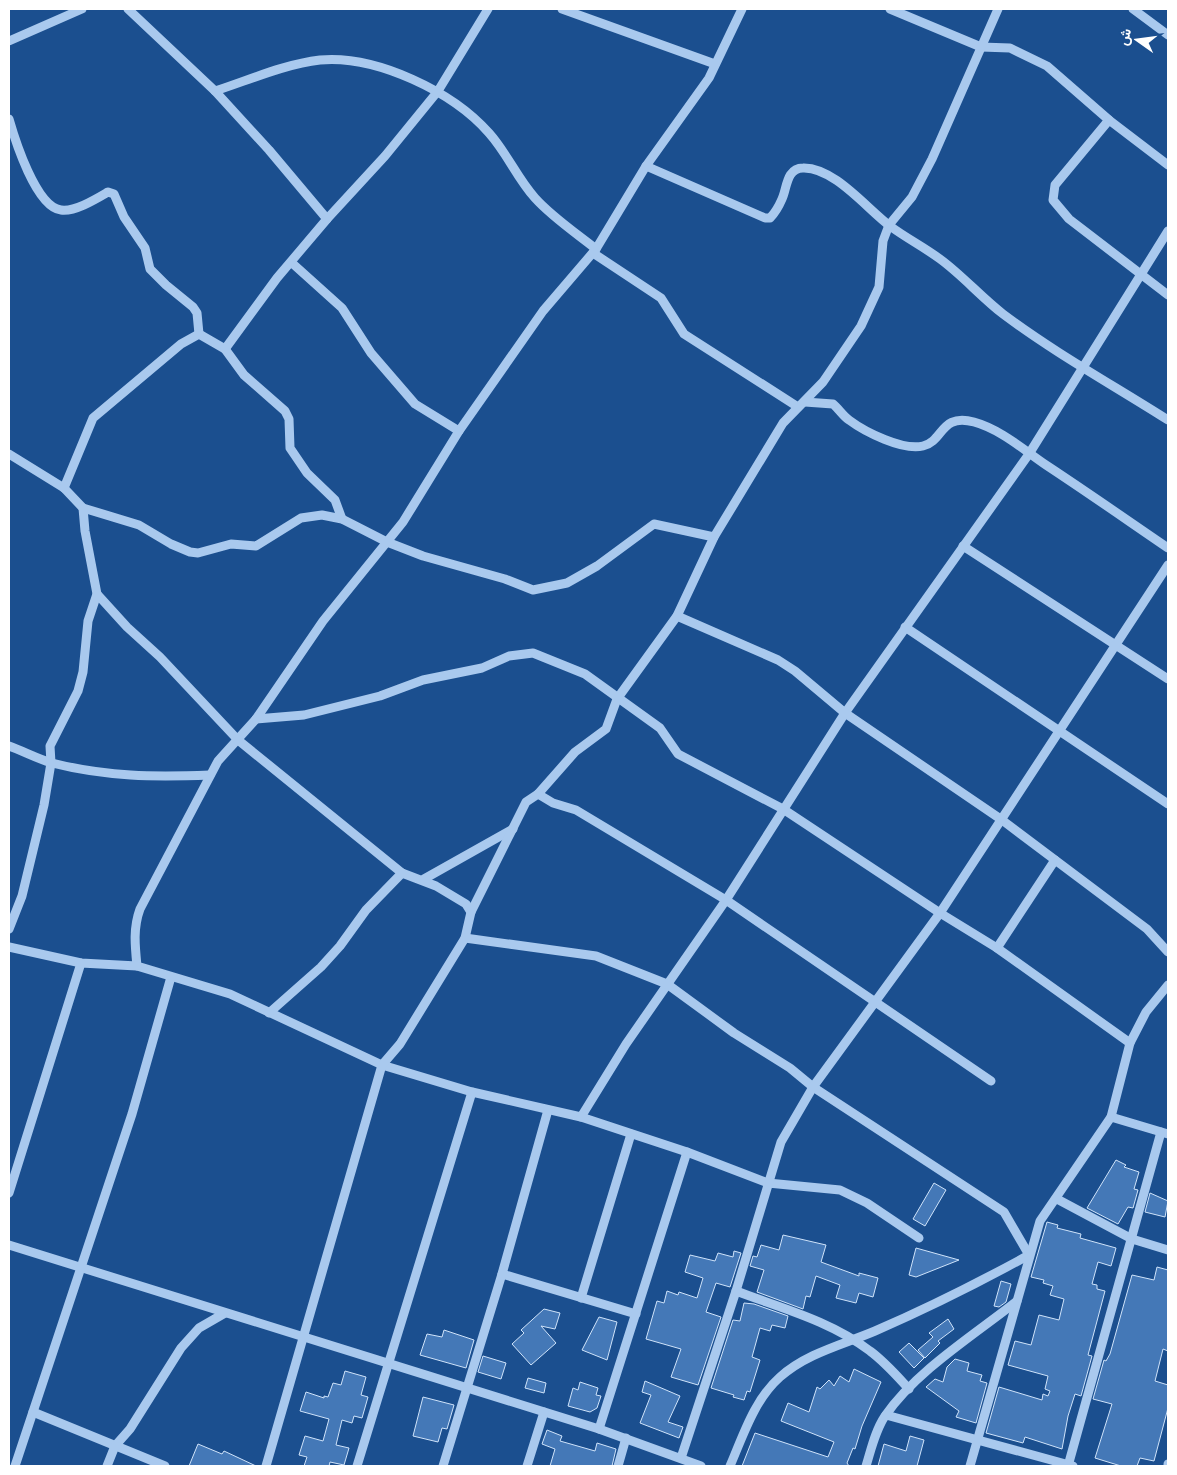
<svg xmlns="http://www.w3.org/2000/svg" width="1177" height="1475" viewBox="0 0 1177 1475" font-family="Roboto,Vazirmatn,sans-serif">
  <rect width="100%" height="100%" fill="#1b4f8f"/>
  <g fill="#4478b7" stroke="#cfe3fa">
    <path d="M1116,1160l10,5 -2,2 15,5 -5,17 4,1 -5,18 -5,-1 -10,17 -31,-16z"/>
    <path d="M934,1183l12,7 -21,36 -12,-7z"/>
    <path d="M1150,1193l18,8 -3,16 -20,-5z"/>
    <path d="M1047,1222l11,3 -1,3 24,6 -1,4 36,10 -5,18 -13,-4 -6,22 5,1v4l8,2 -17,64 4,1 -11,40 -6,-2 -7,22 -6,33 -37,-12 -2,6 -37,-10 13,-46 43,13 1,-6 5,2 2,-5 -5,-2 3,-13 -40,-11 7,-24 16,4 8,-30 20,5 5,-21 -14,-4 3,-9 -10,-3 1,-3 -13,-3z"/>
    <path d="M783,1235l43,10 -5,17 38,14v-3l19,5 -5,19 -14,-4 -3,10 -20,-5 4,-13 -24,-9 -6,21 -4,-1 -3,13 -46,-17 7,-22 -14,-4 3,-10 4,1 4,-12 18,5z"/>
    <path d="M916,1248l43,12 -43,17 -7,-2z"/>
    <path d="M734,1251l7,2 -11,34 -14,-4 -10,29 15,5 -23,68 -27,-8 10,-28 -35,-10 11,-38 7,2 3,-12 11,4 1,-3 18,6 6,-20 -18,-6 5,-17 25,6 3,-8 15,4z"/>
    <path d="M1157,1267l11,3v81l-5,-2 -8,32 13,4v23l-14,53 -14,-3 -3,8h-16l-26,-8 17,-54 -19,-5 11,-39 2,1 4,-7 22,-79 22,5z"/>
    <path d="M1001,1281l10,3 -5,18 -7,5 -5,-1z"/>
    <path d="M744,1303l10,1 34,12 -3,12 -13,-3 -2,6 -10,-3 -8,29 8,3 -10,32 -3,-1 -3,9 -11,-3 1,-2 -23,-7 22,-68 7,1z"/>
    <path d="M544,1309l16,4 -5,16 -14,-3 15,17 -25,22 -19,-21 12,-11 -3,-3z"/>
    <path d="M599,1317l18,5 -10,38 -25,-10z"/>
    <path d="M948,1319l6,10 -16,12 2,2 -15,15 -7,-8 15,-13 -4,-4z"/>
    <path d="M444,1330l30,10 -8,28 -46,-13 7,-21 15,3z"/>
    <path d="M909,1343l15,15 -10,10 -15,-16z"/>
    <path d="M483,1356l23,7 -5,16 -23,-7z"/>
    <path d="M955,1359l14,4 -2,8 15,4 -2,6 7,2 -11,40 -20,-6 3,-6 -33,-24 9,-8 8,3 4,-15z"/>
    <path d="M854,1369l27,13 -19,44 -7,23 -2,-1 -6,15 2,3h-107l13,-33 73,24 6,-15 -53,-21 7,-18 21,9 8,-25 3,2 9,-9 5,6 6,-10 9,6z"/>
    <path d="M345,1371l21,6 -5,18 7,2 -6,21 -8,-2 -2,7 -10,-3 -6,25 13,3 -5,17 -14,-3 -1,4h-25l3,-9 -8,-2 6,-19 18,5 6,-22 -29,-8 6,-19 18,6v-2l4,1 5,-14 8,2z"/>
    <path d="M528,1378l18,5 -2,10 -19,-5z"/>
    <path d="M645,1381l35,15 -12,26 15,5 -4,11 -39,-15 11,-28 -9,-3z"/>
    <path d="M580,1382l18,6 -2,7 5,1 -4,12 -7,4 -22,-6 5,-18 5,2z"/>
    <path d="M423,1397l31,8 -7,24 -5,-1 -4,14 -25,-6z"/>
    <path d="M547,1430l15,6 -2,5 35,10 2,-8 19,6 -4,17h-62l5,-17 -13,-5z"/>
    <path d="M910,1436l14,4 -7,26h-39l6,-22 22,7z"/>
    <path d="M198,1444l24,10 2,-3 32,15h-67z"/>
  </g>
  <g fill="none" stroke-linecap="round" stroke-linejoin="round">
    <g stroke="#a9c9ee" stroke-width="9">
      <path d="M128,9l87,82 54,59 58,69"/>
      <path d="M562,9l153,55"/>
      <path d="M742,9l-33,69 -63,88 -50,83 -53,62 -84,120 -56,91 -80,99 -67,98 -38,42 -78,148c-7,19 -5,37 -3,57l93,28 152,71 90,27 109,25 45,-73 100,-144 119,-187 184,-259 139,-223"/>
      <path d="M890,9l91,38 29,1 37,18 62,54 59,45"/>
      <path d="M1133,9l35,26"/>
      <path d="M9,41l73,-32"/>
      <path d="M215,91c34,-11 70,-27 105,-31 57,-5 133,32 169,73 18,20 28,45 46,65 17,19 41,35 61,51"/>
      <path d="M9,119c6,21 27,88 52,91 14,2 35,-11 47,-18l6,2 10,23 21,31 5,21 16,16 27,22 4,6 2,21"/>
      <path d="M1109,120l-54,65 -2,15 16,19 99,76"/>
      <path d="M646,166l119,52h5c5,-5 9,-12 12,-19 5,-10 4,-31 21,-31 31,-1 64,41 87,58 16,12 34,21 50,33 22,16 41,38 63,55 52,39 110,71 165,106"/>
      <path d="M593,253l68,45 23,36 114,73"/>
      <path d="M292,263l50,45 29,45 44,51 44,27"/>
      <path d="M199,334l26,15 19,26 41,36 4,8 1,29 17,25 28,27 7,19"/>
      <path d="M225,349l52,-71 50,-59 58,-63 53,-65 50,-82"/>
      <path d="M805,402l28,2c6,5 10,12 16,16 16,12 54,31 74,26 21,-5 17,-33 51,-24 26,7 50,28 72,43 41,27 81,55 122,83"/>
      <path d="M9,454l55,34 19,20 56,17 32,19 19,8 8,1 33,-9 25,2 45,-28 21,-3 20,4 45,23 36,14 82,23 28,11 34,-7 30,-17 57,-42 60,13"/>
      <path d="M64,488l29,-70 88,-74 18,-10"/>
      <path d="M963,546l205,133"/>
      <path d="M97,594l30,33 33,30 78,83 164,133 34,13 30,18 5,8 -6,26 -65,106 -18,21 -116,401"/>
      <path d="M677,616l101,44 17,11 50,42 157,107 145,109 21,23"/>
      <path d="M905,627l263,177"/>
      <path d="M256,719l48,-4 76,-19 43,-16 59,-12 27,-12 24,-3 52,21 75,54 18,26 105,55 157,104 57,35 133,95"/>
      <path d="M9,746c14,5 29,13 43,17 55,14 102,14 158,12"/>
      <path d="M538,794l37,-42 31,-23 11,-30 60,-83 37,-79 69,-114 40,-41 38,-56 18,-39 4,-46 6,-16 23,-28 20,-38 66,-150"/>
      <path d="M424,879l89,-50"/>
      <path d="M471,912l55,-110 12,-8 15,9 23,7 150,90 265,181"/>
      <path d="M9,929l13,-33 22,-91 7,-42 -1,-17 28,-55 5,-19 5,-51 9,-27 -12,-63 -2,-23"/>
      <path d="M465,938l131,18 71,28 67,49 56,35 23,19 191,125 25,43"/>
      <path d="M9,947l72,16 56,3"/>
      <path d="M997,948l58,-88"/>
      <path d="M269,1013l52,-46 19,-21 26,-36 36,-37"/>
      <path d="M581,1117l106,35 81,31 72,7 27,13 52,35"/>
      <path d="M1111,1117l57,17"/>
      <path d="M9,1193l72,-230"/>
      <path d="M1057,1199l75,40 36,11"/>
      <path d="M9,1245l590,184 102,37"/>
      <path d="M502,1274l134,40"/>
      <path d="M736,1291c45,17 95,30 134,60 15,11 27,25 39,38"/>
      <path d="M581,1298l50,-164"/>
      <path d="M33,1412l132,54"/>
      <path d="M886,1415l187,51"/>
      <path d="M599,1429l88,-277"/>
      <path d="M681,1458l55,-167 45,-149 32,-55 127,-174 228,-348"/>
      <path d="M15,1466l117,-352 39,-137"/>
      <path d="M107,1466l8,-20 15,-17 51,-81 18,-20 26,-15"/>
      <path d="M357,1466l115,-374"/>
      <path d="M443,1466l59,-192 46,-164"/>
      <path d="M527,1466l17,-54"/>
      <path d="M618,1466l8,-28"/>
      <path d="M730,1466c13,-30 24,-66 50,-89 27,-24 62,-32 95,-46 53,-23 103,-48 154,-76"/>
      <path d="M866,1466c5,-16 9,-35 19,-50 31,-45 89,-81 132,-115"/>
      <path d="M970,1466l70,-245 71,-104 19,-74 16,-31 22,-27"/>
      <path d="M1068,1466l93,-334"/>
      <path d="M1168,1466v-2"/>
    </g>
  </g>
  <rect width="1177" height="1475" fill="none" stroke="#ffffff" stroke-width="20"/>
  <g transform="translate(1137 40) rotate(284)" stroke="#1b4f8f" stroke-width="4" paint-order="stroke">
  <path d="M0-4L9 19L0 12L-9 19Z" fill="#ffffff"/>
  <text y="-8" font-size="14" font-weight="bold" text-anchor="middle" fill="#ffffff">ش</text>
  </g>
</svg>
